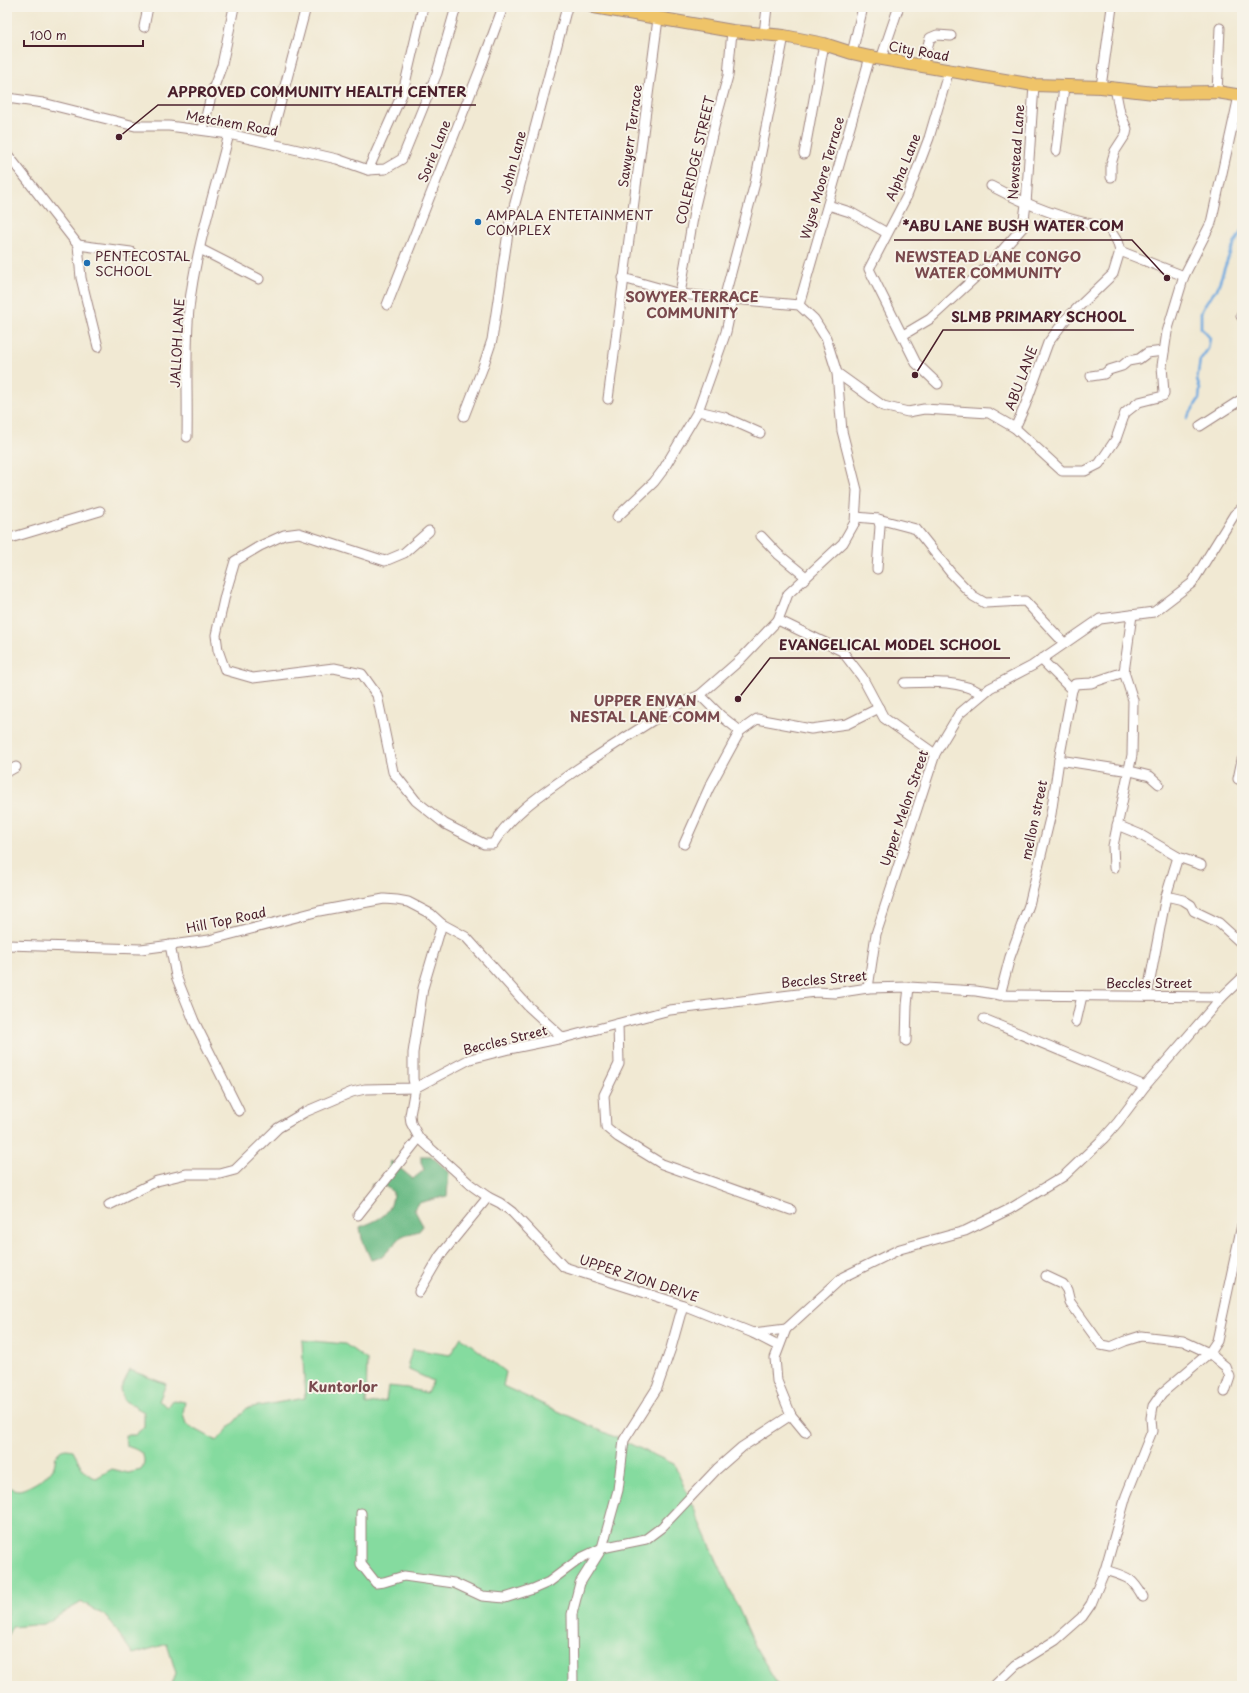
<svg xmlns="http://www.w3.org/2000/svg" width="1249" height="1693" viewBox="0 0 1249 1693" font-family="'Playpen Sans',sans-serif">
  <rect width="100%" height="100%" fill="#f7f3e8"/>
  <filter id="ink" filterUnits="userSpaceOnUse"><feTurbulence type="fractalNoise" baseFrequency=".025" numOctaves="2"/><feDisplacementMap in="SourceGraphic" scale="8" xChannelSelector="R" yChannelSelector="G"/><feConvolveMatrix kernelMatrix="1 2 1 2 8 2 1 2 1" color-interpolation-filters="sRGB"/></filter>
  <filter id="wash" filterUnits="userSpaceOnUse"><feTurbulence type="fractalNoise" baseFrequency=".012" numOctaves="4" result="noise"/><feDisplacementMap in="SourceGraphic" scale="16" xChannelSelector="R" yChannelSelector="G"/><feGaussianBlur stdDeviation="0.9" result="paint"/><feColorMatrix in="noise" values="0 0 0 0 0 0 0 0 0 0 0 0 0 0 0 0 0 1.4 0 .05"/><feComposite in="paint" operator="in"/></filter>
  <g filter="url(#wash)">
    <rect width="100%" height="100%" fill="#f1e9d3"/>
    <path fill="#85db9f" stroke="#687d65" d="M461,1337l45,35 -3,14 171,78 83,186 22,36h-624l17,-2 4,-11 -9,-29 -34,10 -26,-37 -25,-15 -38,22 -32,3 -5,9v-151c3,3 7,4 11,5 9,0 33,-15 36,-24 2,-5 0,-9 5,-14 4,-4 9,-3 14,-2 6,11 9,25 23,28l16,-9 16,4 13,-3c8,-15 -1,-20 -15,-24l-1,-11h10l9,-8v-15l-19,-11 -5,-11 10,-20 36,14 -7,17 9,6 5,-7 12,2 -2,11 3,11 31,17 30,-33 58,-10 -3,-58 43,4 22,16 -1,45 20,-4 2,-15 19,2 20,5 6,-12 -24,-11 -1,-7 5,-14 37,6z"/>
    <path fill="#6cbb86" stroke="#5b6d58" d="M421,1156h10l18,16 -2,24 -29,7 -4,6 9,17 -4,5 -17,5 -20,21 -11,3 -9,-21 -2,-12c18,-7 33,-12 33,-35l-8,-6 -14,-1 9,-2 7,-10 4,-12 22,18 11,-9 -3,-8z"/>
    <g fill="none" stroke-linecap="round" stroke-linejoin="round">
      <path stroke="#6faae0" stroke-width="2.5" d="M1187,418l12,-19 1,-10 -3,-9 3,-20 8,-11 2,-11 -9,-10v-16l6,-11 10,-12 14,-39 11,-20"/>
    </g>
  </g>
  <g filter="url(#ink)">
    <g fill="none" stroke-linecap="round" stroke-linejoin="round">
      <defs>
        <g id="minor">
          <path d="M144,27l4,-20"/>
          <path d="M764,34l3,-27"/>
          <path d="M852,53l11,-46"/>
          <path d="M881,59l17,-50"/>
          <path d="M922,66l8,-28 7,-3 14,1"/>
          <path d="M1101,87l11,-80"/>
          <path d="M1217,92l3,-64"/>
          <path d="M7,98l36,5 92,23h34l60,8 108,25 31,11 17,-1 17,-10 35,-86 19,-66"/>
          <path d="M203,129l9,-37 10,-27 12,-58"/>
          <path d="M270,142l36,-135"/>
          <path d="M1056,151l8,-64"/>
          <path d="M7,154l71,91"/>
          <path d="M804,154l20,-110"/>
          <path d="M368,170l35,-78 20,-85"/>
          <path d="M1111,177v-13l4,-13 11,-17 1,-5 -7,-16 -5,-25"/>
          <path d="M991,186c38,20 75,35 117,41l9,14 3,10 -7,23 -47,45 -18,24 -23,63 -10,22"/>
          <path d="M828,205l22,7 37,21"/>
          <path d="M200,249l59,30"/>
          <path d="M1120,251l64,25"/>
          <path d="M680,294l15,-88 20,-83 13,-47 4,-45"/>
          <path d="M724,299l31,-116 29,-147"/>
          <path d="M387,305l94,-238 22,-60"/>
          <path d="M799,305l71,-248"/>
          <path d="M1241,316l1,1"/>
          <path d="M903,335l27,-16 61,-56 32,-36 3,-23 8,-119"/>
          <path d="M98,347l-17,-69 -3,-33 53,7"/>
          <path d="M837,373l46,33 25,6 16,-3 65,4 26,15 47,43h23l14,-7 17,-25 9,-26 14,-11 24,-6 1,-3 -2,-27 5,-34 17,-56 27,-53 28,-127"/>
          <path d="M1091,376l13,-2 5,-4 13,-4 6,-5 11,-2 8,-6 17,-2"/>
          <path d="M938,384l-22,-21 -47,-94 38,-73 22,-58 20,-68"/>
          <path d="M608,399l50,-380"/>
          <path d="M698,411l26,6 36,16"/>
          <path d="M464,416l19,-49 9,-27 17,-114 58,-219"/>
          <path d="M1200,426l42,-27"/>
          <path d="M187,437c1,-42 -2,-86 2,-128 6,-58 26,-118 40,-175"/>
          <path d="M617,517l37,-35 9,-12 35,-59 28,-79 7,-33 -53,-5 -57,-16"/>
          <path d="M856,517l22,2 2,7 -3,43"/>
          <path d="M878,519l38,10 35,44 22,23 12,7 40,-2 39,42"/>
          <path d="M429,531l-25,22 -19,8 -86,-28 -15,2 -24,11 -25,15 -10,34 -9,40 2,15 7,20 28,8 81,-10 28,6 15,21 16,77 23,29 29,23 39,20h9c20,-33 55,-54 86,-76 33,-22 66,-43 100,-64l21,-9 40,-35 38,-40 10,-26 55,-51 12,-21 2,-32 -15,-59 -5,-58 -11,-35 -12,-19 -15,-14 -66,-6"/>
          <path d="M761,536l17,18 28,23"/>
          <path d="M7,539l93,-28"/>
          <path d="M778,620l64,31 20,26 22,41 51,36"/>
          <path d="M904,683c26,-1 56,-3 78,11"/>
          <path d="M1072,690l3,-6 16,-1 33,-11"/>
          <path d="M700,695l20,20 20,16"/>
          <path d="M1059,760l71,11 20,5 9,8"/>
          <path d="M7,772l9,-5"/>
          <path d="M1238,779l4,-19"/>
          <path d="M1117,825l22,9 39,23 23,8"/>
          <path d="M684,844l25,-56 31,-57 17,-12 54,10 36,-5 32,-16"/>
          <path d="M1114,868l-1,-22 19,-91 1,-55 -9,-28 8,-57"/>
          <path d="M1166,896l17,4 8,5 3,6 25,12 23,21"/>
          <path d="M442,924l-19,64 -10,65v26l2,9 -5,27 1,8 8,15 52,47 17,12 12,6 12,9 52,55 119,38 70,28 25,13"/>
          <path d="M7,945l134,4 68,-9 110,-29 65,-12 13,1 11,2 23,12 11,10 24,13 62,69 35,32"/>
          <path d="M170,945l6,31 18,45 45,90"/>
          <path d="M868,988l8,-54 59,-180 24,-40 31,-26 42,-22 68,-47 54,-7 38,-29 42,-68 8,-7"/>
          <path d="M1000,995l10,-38 19,-52 22,-91 8,-54 13,-70 -31,-31"/>
          <path d="M1147,996l19,-100 12,-39"/>
          <path d="M984,1019l161,67"/>
          <path d="M1076,1022l6,-26"/>
          <path d="M618,1024l1,40 -15,31 2,32 12,10 44,27 129,46"/>
          <path d="M906,1041l1,-36 2,-18"/>
          <path d="M109,1205l48,-24 29,-7h34l15,-4 43,-42 27,-16 47,-20 13,-3 50,-1 55,-29 39,-10 54,-11 107,-28 120,-15 26,-3 19,1 33,-5 41,-1 67,4 24,4 222,2 20,-19"/>
          <path d="M358,1215l61,-77"/>
          <path d="M1046,1276l17,8 4,6 3,12 31,43 10,2 14,-6 16,-5 42,5 26,12 17,14 4,10 -5,15"/>
          <path d="M419,1292l21,-36 48,-59"/>
          <path d="M753,1333l33,-4"/>
          <path d="M805,1432l-14,-17 -14,-34 -2,-23 11,-29 57,-52 57,-28 65,-18 45,-22 54,-33 40,-38 14,-16 27,-36 77,-89"/>
          <path d="M361,1513v51l15,19 8,-1 20,-6 50,7 28,13 23,2 28,-9 16,-7 32,-24 21,-10 44,-9 16,-12 55,-58 25,-22 49,-32"/>
          <path d="M1105,1570c22,7 27,7 38,27"/>
          <path d="M573,1686l-1,-72 8,-31 22,-35 16,-58 6,-50 33,-52 14,-40 12,-43"/>
          <path d="M994,1686l22,-21 40,-25 26,-23 9,-13 14,-34 21,-74 26,-65 -1,-13 2,-12 9,-13 47,-40 8,-12 25,-116"/>
        </g>
        <path id="major" d="M594,7l138,24 52,5 40,8 28,9 18,4 164,28 67,2 53,6 63,-1 25,4"/>
      </defs>
      <use href="#minor" stroke="#9e847f" stroke-width="11"/>
      <use href="#major" stroke="#9e847f" stroke-width="14"/>
      <use href="#minor" stroke="#fff" stroke-width="9"/>
      <use href="#major" stroke="#efc469" stroke-width="12"/>
    </g>
  </g>
  <g fill="#1f6fb2" stroke="#f7f3e8" stroke-width="1.5">
    <circle cx="478" cy="222" r="4"/>
    <circle cx="87" cy="263" r="4"/>
  </g>
  <g text-anchor="middle" stroke-width="4" stroke-linejoin="round" paint-order="stroke">
    <g font-size="13" fill="#4a1f2b" stroke="#f7f3e8">
      <text transform="translate(919 51) rotate(10)" y="5">City Road</text>
      <text transform="translate(232 123) rotate(10)" y="5">Metchem Road</text>
      <text transform="translate(630 136) rotate(-82)" y="5">Sawyerr Terrace</text>
      <text transform="translate(434 151) rotate(-68)" y="5">Sorie Lane</text>
      <text transform="translate(1016 152) rotate(-86)" y="5">Newstead Lane</text>
      <text transform="translate(695 160) rotate(-77)" y="5">COLERIDGE STREET</text>
      <text transform="translate(513 162) rotate(-75)" y="5">John Lane</text>
      <text transform="translate(903 167) rotate(-68)" y="5">Alpha Lane</text>
      <text transform="translate(822 178) rotate(-74)" y="5">Wyse Moore Terrace</text>
      <text transform="translate(177 343) rotate(-87)" y="5">JALLOH LANE</text>
      <text transform="translate(1021 378) rotate(-69)" y="5">ABU LANE</text>
      <text transform="translate(904 808) rotate(-71)" y="5">Upper Melon Street</text>
      <text transform="translate(1034 820) rotate(-78)" y="5">mellon street</text>
      <text transform="translate(226 920) rotate(-12)" y="5">Hill Top Road</text>
      <text transform="translate(824 979) rotate(-5)" y="5">Beccles Street</text>
      <text x="1149" y="988">Beccles Street</text>
      <text transform="translate(505 1040) rotate(-14)" y="5">Beccles Street</text>
      <text transform="translate(639 1278) rotate(18)" y="5">UPPER ZION DRIVE</text>
    </g>
    <g font-size="13" fill="#4a1f2b" stroke="#f7f3e8" text-anchor="start">
      <text x="486" y="220">AMPALA ENTETAINMENT<tspan x="486" dy="15">COMPLEX</tspan></text>
      <text x="95" y="261">PENTECOSTAL<tspan x="95" dy="15">SCHOOL</tspan></text>
    </g>
    <g font-size="14" font-weight="bold" fill="#7a4a4e" stroke="#f7f3e8">
      <text x="988" y="262">NEWSTEAD LANE CONGO<tspan x="988" dy="16">WATER COMMUNITY</tspan></text>
      <text x="692" y="302">SOWYER TERRACE<tspan x="692" dy="16">COMMUNITY</tspan></text>
      <text x="645" y="706">UPPER ENVAN<tspan x="645" dy="16">NESTAL LANE COMM</tspan></text>
      <text x="343" y="1392">Kuntorlor</text>
    </g>
  </g>
  <path fill="none" stroke="#4a1f2b" stroke-width="1.5" d="M119 137L158 105H476M1167 278L1132 240H894M915 375L943 330H1134M738 699L770 658H1010"/>
  <g fill="#4a1f2b" stroke="#f7f3e8" stroke-width="1.5">
    <circle cx="119" cy="137" r="4"/>
    <circle cx="1167" cy="278" r="4"/>
    <circle cx="915" cy="375" r="4"/>
    <circle cx="738" cy="699" r="4"/>
  </g>
  <g font-size="14" text-anchor="middle" font-weight="bold" fill="#4a1f2b" stroke="#f7f3e8" stroke-width="4" stroke-linejoin="round" paint-order="stroke">
    <text x="317" y="97">APPROVED COMMUNITY HEALTH CENTER</text>
    <text x="1013" y="231">*ABU LANE BUSH WATER COM</text>
    <text x="1039" y="322">SLMB PRIMARY SCHOOL</text>
    <text x="890" y="650">EVANGELICAL MODEL SCHOOL</text>
  </g>
  <rect width="1249" height="1693" fill="none" stroke="#f7f3e8" stroke-width="24"/>
  <path d="M24 40v6h119v-6" fill="none" stroke="#4a1f2b" stroke-width="2"/>
  <text x="30" y="40" font-size="12" fill="#4a1f2b" stroke="#f7f3e8" stroke-width="3" paint-order="stroke">100 m</text>
</svg>
